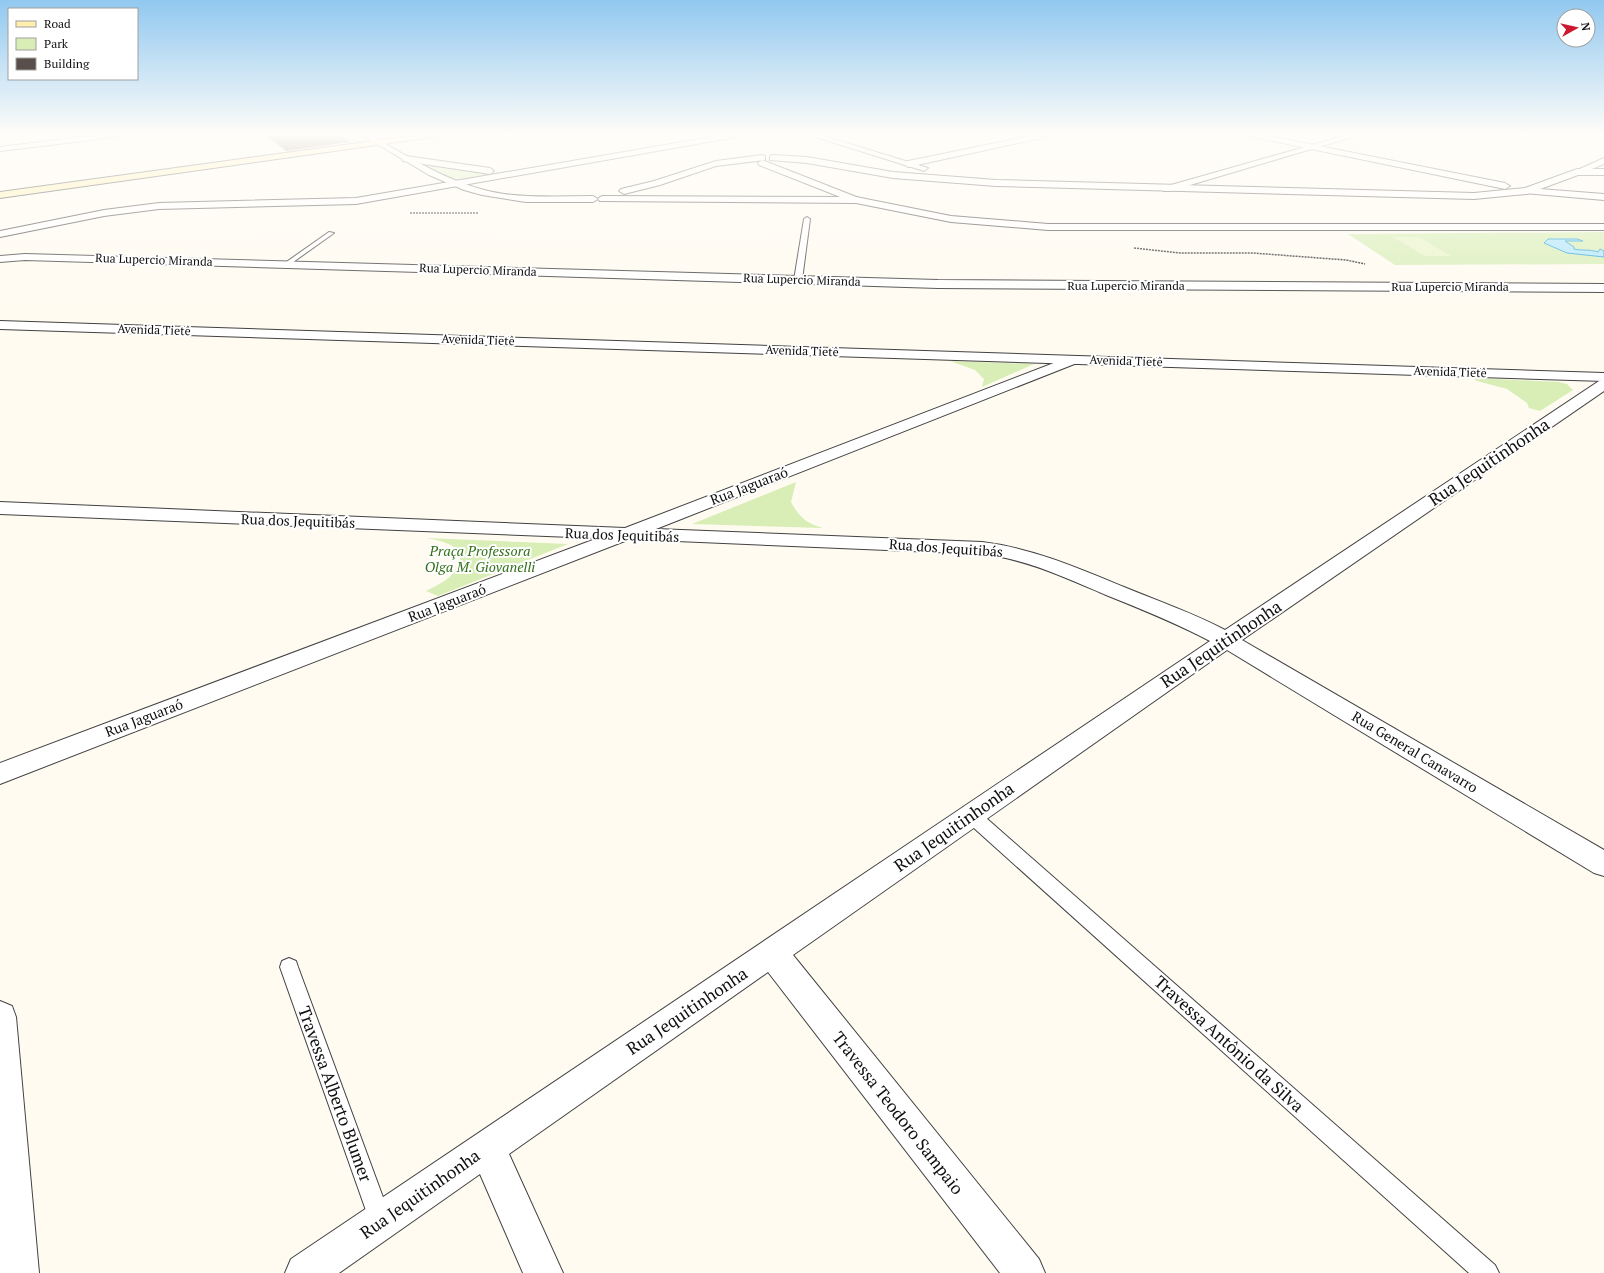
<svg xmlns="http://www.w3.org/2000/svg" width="1604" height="1273" viewBox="0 0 1604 1273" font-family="'PT Serif',serif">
  <rect width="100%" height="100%" fill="#fffbf1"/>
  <g fill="#d8eeb6">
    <path d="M414,161l78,13 -43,7z"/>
    <path d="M1604,232v32l-209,1 -47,-31z"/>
    <path d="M950,361l84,3 -52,23 2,-8 -9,-9z"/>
    <path d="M1473,378l86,4 8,2 6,6 -33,21 -11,-3 -2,-5 -20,-14 -30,-8z"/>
    <path d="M796,482l-5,20c9,16 15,21 32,26l-131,-4z"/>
    <path d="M426,538l142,6 -130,52 -12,-5c18,-9 32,-15 35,-37 -9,-12 -21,-13 -35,-16z"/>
  </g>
  <path fill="#e9f4c9" d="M1393,237h26l32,19h-26z"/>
  <path fill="#b0e6fc" stroke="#30a5db" d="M1548,239h29l6,2h-18l9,6v2c8,2 15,0 24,3l2,-3 4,2v6l-37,-4 -23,-10z"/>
  <path fill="#594f4a" d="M266,135h74l10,7 -64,9z"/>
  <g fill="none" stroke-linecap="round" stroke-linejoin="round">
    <defs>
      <g id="service">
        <path d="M807,217l3,2 -8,61 -4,2 -4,-2 10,-61z"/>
        <path d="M329,232l5,1 -45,32h-4v-2z"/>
        <path d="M971,809l6,1 518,455 4,8h-30l-504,-453 -2,-5 2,-5z"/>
        <path d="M289,958l7,3 2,6 93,252 -3,8 -8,3 -8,-3 -3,-8 -89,-252 2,-6z"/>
      </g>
      <g id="minor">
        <path d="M723,135h17l-4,2 -380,67 -197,5 -55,7 -104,21v-6l104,-21 55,-7 197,-5z"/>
        <path d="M1035,135h15l-4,2 -138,30 -4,-3 4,-3z"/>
        <path d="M1347,135h12l-189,56h-6l-2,-2 2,-2z"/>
        <path d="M406,156l84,12 4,3 -4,3 -87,-13 -1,-2z"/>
        <path d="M1604,158v6l-24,10h-6l-1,-2z"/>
        <path d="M762,160l97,38 2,2 -2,2h-6l-94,-37 -1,-2z"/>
        <path d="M1527,188l77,6v6l-80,-7 -2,-2z"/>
        <path d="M25,254l913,26 666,4v8l-666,-4 -913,-28 -25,2v-6z"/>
        <path d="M1072,356l5,1 2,3 -2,3 -421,166 326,13c50,6 96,26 142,45 34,14 69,26 101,43l374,-249 5,-1v11l-362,249 362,210v26l-10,-3 -367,-223 -434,305 246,304 6,14h-45l-232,-301 -259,182 54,119h-40l-43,-99 -141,99h-54l6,-14 919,-618c-34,-18 -69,-32 -104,-46 -40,-17 -80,-36 -124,-41l-352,-15 -630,245v-21l598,-225 -598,-24v-12l625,26z"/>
      </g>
      <g id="tertiary">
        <path d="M97,135h23l-4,2 -116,14v-4z"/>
        <path d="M362,135h9c42,25 85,52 133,59 30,4 60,2 89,2l5,3 -5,3h-67l-44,-7 -18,-5 -35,-15z"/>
        <path d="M809,135h12l107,33 -4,3 -3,-1z"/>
        <path d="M1249,135h15l241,48 5,3 -5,3 -252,-52z"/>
        <path d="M762,155l3,1v4l-49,6 -56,19 -36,9 -5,-3 2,-2 33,-8 62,-20z"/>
        <path d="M773,155l34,2 86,15 103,8 478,13 51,-5 52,-19h27v6h-26l-51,19 -53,5 -478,-13 -103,-8 -86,-15 -37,-3v-4z"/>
        <path d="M603,196l253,1 95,19 97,8h556v6h-556l-97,-8 -95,-19 -256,-2 -2,-2 2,-2z"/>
        <path d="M0,321l1604,52v8l-1604,-52z"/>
        <path d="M0,1001l12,5 4,11 23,256h-39z"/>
      </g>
      <path id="secondary" d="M417,135h21l-4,2 -434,61v-6z"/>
    </defs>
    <use href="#service" stroke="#424242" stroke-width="2"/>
    <use href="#minor" stroke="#424242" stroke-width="2"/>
    <use href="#tertiary" stroke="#424242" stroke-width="2"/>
    <use href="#secondary" stroke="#313131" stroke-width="2"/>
    <g stroke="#313131" stroke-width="1.5" stroke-dasharray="2 1" stroke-linecap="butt">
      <path d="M410,213h69"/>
      <path d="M1134,248l46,5h73l93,7 19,4"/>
    </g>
    <use href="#service" fill="#fff" fill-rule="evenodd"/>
    <use href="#minor" fill="#fff" fill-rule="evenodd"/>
    <use href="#tertiary" fill="#fff" fill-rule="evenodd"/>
    <use href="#secondary" fill="#ffefac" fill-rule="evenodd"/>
  </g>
  <linearGradient id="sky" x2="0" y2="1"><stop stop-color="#91c8f0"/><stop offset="0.43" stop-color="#fffdf9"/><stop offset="1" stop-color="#fffdf9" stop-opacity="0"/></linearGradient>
  <rect width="1604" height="313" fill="url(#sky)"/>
  <g text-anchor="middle" stroke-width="4" stroke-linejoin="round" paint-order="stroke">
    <g font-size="12" fill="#0f0f0f" stroke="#fff">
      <text transform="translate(154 260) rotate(2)" y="4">Rua Lupercio Miranda</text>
      <text transform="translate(478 270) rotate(2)" y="4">Rua Lupercio Miranda</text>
      <text transform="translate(802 280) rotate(2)" y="4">Rua Lupercio Miranda</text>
      <text x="1126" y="290">Rua Lupercio Miranda</text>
      <text x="1450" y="291">Rua Lupercio Miranda</text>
      <text transform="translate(154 330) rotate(2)" y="4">Avenida Tietê</text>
      <text transform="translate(478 340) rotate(2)" y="4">Avenida Tietê</text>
      <text transform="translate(802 351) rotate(2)" y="4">Avenida Tietê</text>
      <text transform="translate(1126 361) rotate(2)" y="4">Avenida Tietê</text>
      <text transform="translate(1450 372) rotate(2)" y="4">Avenida Tietê</text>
    </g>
    <g font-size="14" fill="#0f0f0f" stroke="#fff">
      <text transform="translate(749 486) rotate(-21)" y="5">Rua Jaguaraó</text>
      <text transform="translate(298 521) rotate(2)" y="5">Rua dos Jequitibás</text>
      <text transform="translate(622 535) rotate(2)" y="5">Rua dos Jequitibás</text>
      <text transform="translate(946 548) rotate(4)" y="5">Rua dos Jequitibás</text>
      <text transform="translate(447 603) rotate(-21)" y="5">Rua Jaguaraó</text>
      <text transform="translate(144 718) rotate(-21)" y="5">Rua Jaguaraó</text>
      <text transform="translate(1415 752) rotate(31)" y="5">Rua General Canavarro</text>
    </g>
    <g font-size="14" font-style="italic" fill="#316f18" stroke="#fff">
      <text x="480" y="556">Praça Professora<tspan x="480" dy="16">Olga M. Giovanelli</tspan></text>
    </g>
    <g font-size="17" fill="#0f0f0f" stroke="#fff">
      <text transform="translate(1489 462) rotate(-34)" y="6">Rua Jequitinhonha</text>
      <text transform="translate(1221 644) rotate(-34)" y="6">Rua Jequitinhonha</text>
      <text transform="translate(954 827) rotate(-35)" y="6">Rua Jequitinhonha</text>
      <text transform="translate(687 1011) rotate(-34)" y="6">Rua Jequitinhonha</text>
      <text transform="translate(1229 1044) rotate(42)" y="6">Travessa Antônio da Silva</text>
      <text transform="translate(335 1094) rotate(70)" y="6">Travessa Alberto Blumer</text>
      <text transform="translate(898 1113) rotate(52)" y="6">Travessa Teodoro Sampaio</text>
      <text transform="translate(420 1194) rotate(-35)" y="6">Rua Jequitinhonha</text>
    </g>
  </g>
  <rect x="8" y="8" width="130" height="72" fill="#ffffff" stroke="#9f9f9f"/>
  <rect x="16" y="21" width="20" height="6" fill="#ffefac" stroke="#9f9f9f"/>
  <text x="44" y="28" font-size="12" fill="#0f0f0f">Road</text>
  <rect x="16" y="38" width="20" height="12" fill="#d8eeb6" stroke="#9f9f9f"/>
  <text x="44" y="48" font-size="12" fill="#0f0f0f">Park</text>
  <rect x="16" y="58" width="20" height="12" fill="#594f4a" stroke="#9f9f9f"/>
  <text x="44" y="68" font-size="12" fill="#0f0f0f">Building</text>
  <g transform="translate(1576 28) rotate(82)"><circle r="19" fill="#ffffff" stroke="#9f9f9f"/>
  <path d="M0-3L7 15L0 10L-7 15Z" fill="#ce1830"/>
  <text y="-6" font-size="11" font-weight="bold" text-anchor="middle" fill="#0f0f0f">N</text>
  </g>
</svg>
